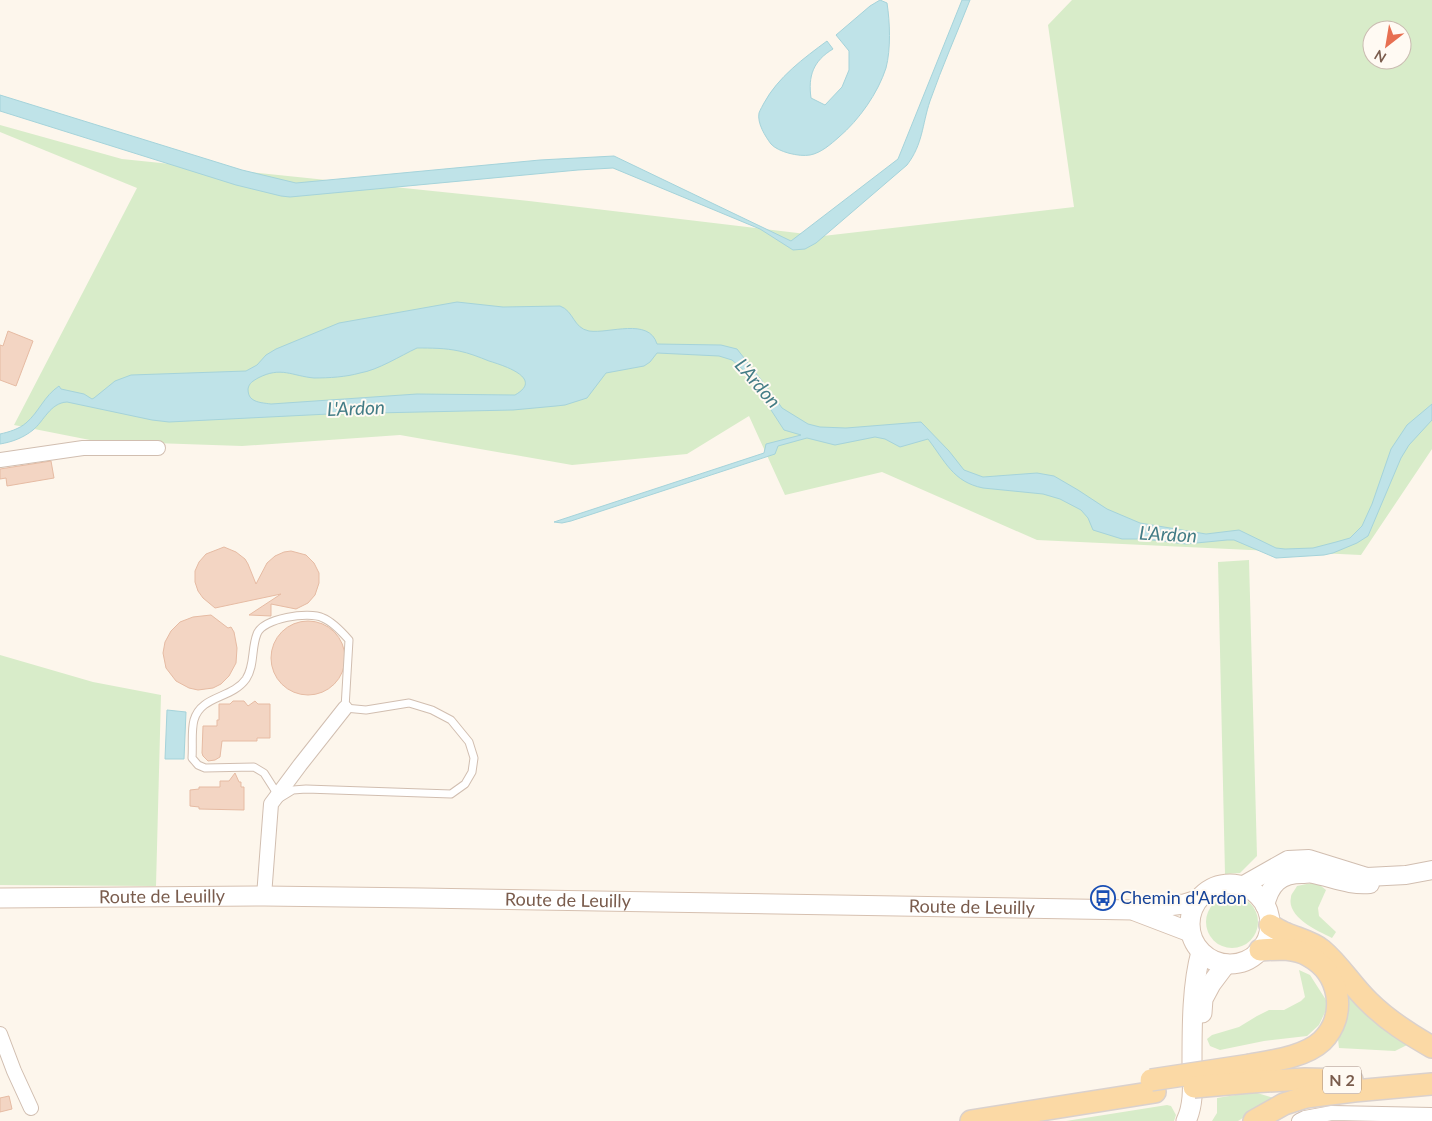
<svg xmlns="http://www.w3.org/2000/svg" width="1432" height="1121" viewBox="0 0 1432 1121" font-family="Lato,sans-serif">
  <rect width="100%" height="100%" fill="#fdf6ec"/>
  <g fill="#d8ecc9" fill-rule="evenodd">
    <path d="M1072,0h360v449l-71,106 -324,-15 -155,-68 -97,23 -36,-79 -62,38 -115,11 -172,-30 -158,11 -147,-5 -81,-16 123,-237 -137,-56v-7l122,34 407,42 294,35 251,-29 -26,-182zM1372,30h30v30h-30z"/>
    <path d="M1249,560l8,296 -17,17 -15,1 -7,-312z"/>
    <path d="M0,655l93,27 68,13 -5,191 -156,-1z"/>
    <path d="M1316,882l10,8 -8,18 1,8 17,16 -4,6c-14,-7 -46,-21 -41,-41 0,-3 4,-7 6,-11z"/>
    <circle cx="1232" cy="922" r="26"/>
    <path d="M1299,970l11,5 16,25v10l-7,15 -12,11 -43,5 -44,9 -10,-4 -3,-7 5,-4 27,-8 18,-11 12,-6h15l17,-9 4,-4z"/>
    <path d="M1348,986l54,48 5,11 -12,6 -56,-3 -1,-9 7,-16z"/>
    <path d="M1254,1092l20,6 -36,23h-26l5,-8v-15z"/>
    <path d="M1167,1105l4,1 5,9 -2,6h-108z"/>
  </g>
  <g fill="#bfe3e8" stroke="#a5d3da" fill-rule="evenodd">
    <path d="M880,0l7,3c3,19 4,46 -1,65 -8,25 -27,52 -47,69 -8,7 -18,16 -29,18 -11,2 -32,-3 -39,-11 -6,-8 -14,-21 -12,-31 1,-3 4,-8 5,-10 14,-26 40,-45 63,-62l6,8c-20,12 -25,27 -22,49l14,7 17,-18 7,-17v-19l-13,-16 34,-29z"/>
    <path d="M962,0h8c-13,33 -28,67 -40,101 -8,24 -7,43 -23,64l-91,78 -11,6 -12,1 -33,-21 -147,-61 -35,2 -288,27 -9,-1 -45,-11 -236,-74v-16l242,75 54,13 244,-23 74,-4 177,85 107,-82z"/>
    <path d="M457,302l46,5 57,-1c14,5 13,22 29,25 20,3 60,-14 68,13l64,1 16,4 36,46 9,13 26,16 12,3 26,1 75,-6 28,29 15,19 19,7 54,-4 17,3 24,14 29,19 33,14 66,11 33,-4 37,18 9,1 28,-1 23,-6 14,-4 12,-12 10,-22 19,-55 16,-24 25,-21v16l-23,25 -8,13 -33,78 -11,7 -24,10 -9,2 -48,3 -42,-18h-7l-41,4 -42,-5h-22l-29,-9 -5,-12 -7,-8 -21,-11 -17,-5 -60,-6c-30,-6 -38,-27 -55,-49l-28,8 -15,-8 -10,-2 -40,8 -28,-7 -29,8 -3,8 -204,67 -9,2 -8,-1 210,-69 2,-9 35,-9 -17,-5 -37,-57 -15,-13 -13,-4 -62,-3 -7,9 -6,4 -38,7 -19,25 -22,7 -9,1 -43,4 -184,4 -160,8 -17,-2 -85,-18c-17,1 -23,19 -34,28 -10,8 -21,12 -33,14v-10c9,-2 19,-5 26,-11 13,-11 18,-27 33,-37l2,3 23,5 8,5 2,-1 21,-17 16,-6 115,-4 11,-6 9,-10 10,-6 63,-26zM417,348c14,0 28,0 42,3 10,2 20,6 30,10 13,4 56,17 26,34l-98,-1 -146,10c-6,-1 -14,-1 -19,-5 -3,-2 -4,-6 -4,-10 1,-6 5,-8 10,-11 23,-12 34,-2 56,0 15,0 32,-1 46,-5 18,-3 40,-17 57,-25z"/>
    <path d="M167,710l19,2 -2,47h-19z"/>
  </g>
  <g fill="#f3d5c3" stroke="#e6bba3">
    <path d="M8,331l25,10 -17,45 -16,-6v-35l3,1z"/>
    <path d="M51,461l3,17 -47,8 -1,-8 -6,1v-10z"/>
    <path d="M224,547l12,5 9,7 3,5 8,20 11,-21 8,-7 9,-4 7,-1 15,4 8,8 5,10v10l-4,12 -7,8 -12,6 -25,-5v12l-22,-1 32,-21 -66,14 -12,-10 -5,-7 -3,-9v-11l4,-9 7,-8z"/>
    <path d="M211,615l17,13 3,-1 3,5 3,16 -1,15 -7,13 -8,8 -8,4 -15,2 -9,-2 -13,-7 -10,-13 -3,-15 2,-11 6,-11 9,-9 13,-5z"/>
    <circle cx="308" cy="658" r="37"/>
    <path d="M233,701h11l4,5 7,-5 3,3h12v34h-13v3h-35l-2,16 -5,3 -7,1 -5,-5 -1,-3 1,-27h14v-6h2v-16h11z"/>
    <path d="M235,773l4,9h2v5h3v23l-45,-1v-2l-9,-1v-16l9,-1v-2h21v-6h9z"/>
    <path d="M9,1096l3,13 -12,3v-14z"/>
  </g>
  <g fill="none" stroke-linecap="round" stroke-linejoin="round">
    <defs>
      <path id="service" d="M278,795l-14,-22 -10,-6 -49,1 -7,-3 -6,-7c1,-12 -1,-27 2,-38 7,-25 38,-21 52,-41 9,-14 5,-30 11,-45 6,-16 52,-23 66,-16 10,4 19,14 26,22l-4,68 21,2 43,-7 23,7 19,10 18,22 5,16 -2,14 -7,12 -14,10 -145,-5 -13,1 -13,8"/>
      <g id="minor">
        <path d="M0,460l83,-12h75"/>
        <path d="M264,896l7,-92 29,-39 45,-57"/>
        <path d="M0,1034l14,37 17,37"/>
        <path d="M1299,1121l6,-3 27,-5 100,2"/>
      </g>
      <g id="tertiary">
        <path d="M1242,886l46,-26 21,-1 58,18 39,-2 26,-5"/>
        <path d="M1265,906c5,-22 15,-32 37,-32 4,0 8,-1 11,0 20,4 37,12 57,10"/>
      </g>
      <g id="secondary">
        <circle cx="1230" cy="924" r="40"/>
        <path id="s1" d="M0,898l264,-2 158,2 712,12 50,-6 13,-4"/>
        <path d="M1135,911l55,21"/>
        <path d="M1202,1013l1,-14 8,-15 15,-20"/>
        <path d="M1186,1121c9,-18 6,-41 6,-61 0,-34 0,-76 9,-108"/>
      </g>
      <g id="primary">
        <path d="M1270,925c5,3 11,7 17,9 12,5 25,8 35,16 18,15 30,36 47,52 19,19 40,32 63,45"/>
        <path d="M1250,1065c22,-4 55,-8 72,-24 26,-26 18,-68 -13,-85 -15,-9 -33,-7 -49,-6"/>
        <path d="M1251,1082l54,-3 47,1"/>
        <path d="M971,1121l184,-29"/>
        <path d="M1254,1121l30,-17 22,-7 48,-6 78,-7"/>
      </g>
    </defs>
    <use href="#service" stroke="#d1beb0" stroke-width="9"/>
    <use href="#minor" stroke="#d1beb0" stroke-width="16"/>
    <use href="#tertiary" stroke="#d1beb0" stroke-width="20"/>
    <use href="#secondary" stroke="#d6c0b0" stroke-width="21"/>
    <use href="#primary" stroke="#dad1cd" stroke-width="24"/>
    <use href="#service" stroke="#fff" stroke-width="7"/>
    <use href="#minor" stroke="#fff" stroke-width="14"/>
    <use href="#tertiary" stroke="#fff" stroke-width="18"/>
    <use href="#secondary" stroke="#fff" stroke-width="19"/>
    <use href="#primary" stroke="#fbd9a5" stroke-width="21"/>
    <defs>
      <g id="primary-bridge">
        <path d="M1151,1080l99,-15"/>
        <path d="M1194,1087l57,-5"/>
      </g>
    </defs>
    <use href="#primary-bridge" stroke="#dad1cd" stroke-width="24" stroke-linecap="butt"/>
    <use href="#primary-bridge" stroke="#fbd9a5" stroke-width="21"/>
  </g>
  <defs>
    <symbol id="bus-ring" viewBox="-11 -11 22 22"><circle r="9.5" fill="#fffaf3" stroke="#1a4fb4" stroke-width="1.5"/><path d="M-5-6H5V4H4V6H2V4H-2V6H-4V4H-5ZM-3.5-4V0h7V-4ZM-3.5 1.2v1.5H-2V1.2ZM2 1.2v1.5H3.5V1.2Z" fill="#1a4fb4"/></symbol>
  </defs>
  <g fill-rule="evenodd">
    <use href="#bus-ring" x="1089" y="884" width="28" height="28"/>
  </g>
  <g text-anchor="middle" stroke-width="4" stroke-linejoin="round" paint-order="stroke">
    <rect fill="#fffaf3" stroke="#a28b7f" stroke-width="1" x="1323" y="1066.5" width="38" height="27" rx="4"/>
    <g font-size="16" font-weight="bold" fill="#7a5c4d">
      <text x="1342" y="1086">N 2</text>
    </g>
    <g font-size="18" fill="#7a5c4d" stroke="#fffaf3">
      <text dy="6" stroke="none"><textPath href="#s1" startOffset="162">Route de Leuilly</textPath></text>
      <text dy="6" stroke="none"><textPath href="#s1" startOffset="568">Route de Leuilly</textPath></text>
      <text dy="6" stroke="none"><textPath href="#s1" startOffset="972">Route de Leuilly</textPath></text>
    </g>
    <g font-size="18" fill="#164399" stroke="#fffaf3" text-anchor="start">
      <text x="1120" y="904">Chemin d'Ardon</text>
    </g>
    <g font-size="19" font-style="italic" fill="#437c86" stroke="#fffaf3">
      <text transform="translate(758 383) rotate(49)" y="7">L'Ardon</text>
      <text transform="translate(356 408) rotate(-2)" y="7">L'Ardon</text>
      <text transform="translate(1168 534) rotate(3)" y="7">L'Ardon</text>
    </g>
  </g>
  <g transform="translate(1387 45) rotate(211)"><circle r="24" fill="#fffaf3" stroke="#cabbb1"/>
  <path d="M0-4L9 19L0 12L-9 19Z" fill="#e76f51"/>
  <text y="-8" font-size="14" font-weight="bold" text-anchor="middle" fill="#7a5c4d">N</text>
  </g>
</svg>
